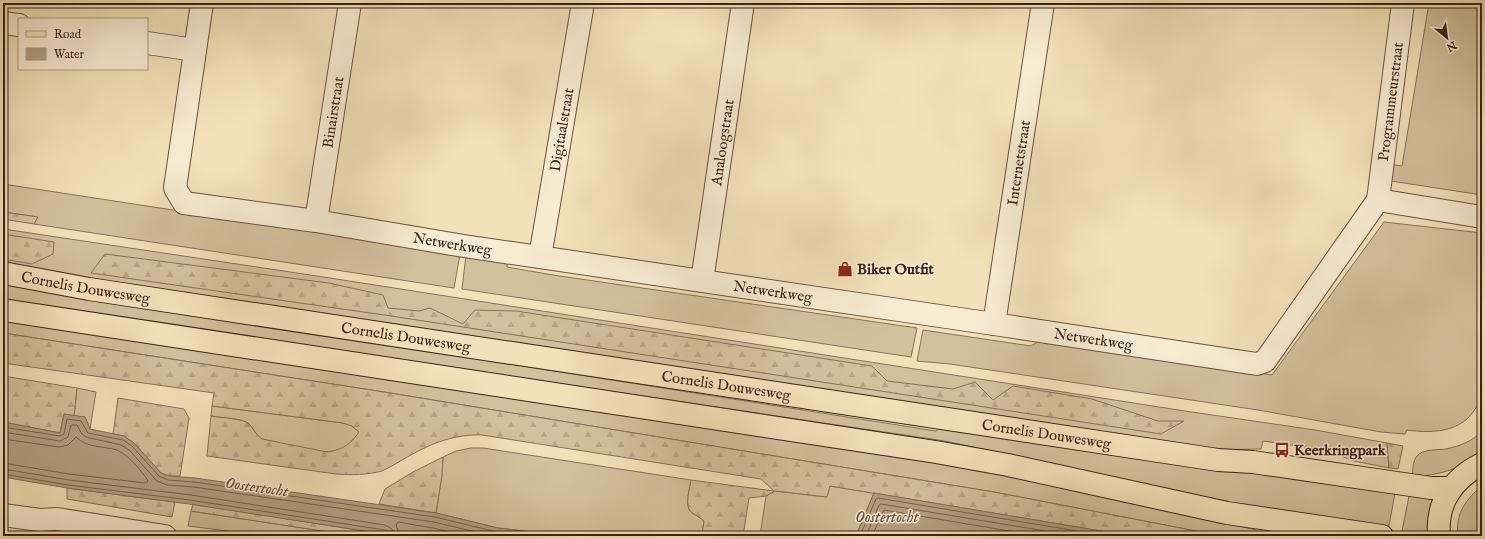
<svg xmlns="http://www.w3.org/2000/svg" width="1485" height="539" viewBox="0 0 1485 539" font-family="'IM FELL English',serif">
  <defs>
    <pattern id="forest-firs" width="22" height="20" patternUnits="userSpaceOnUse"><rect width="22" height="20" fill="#d3c19e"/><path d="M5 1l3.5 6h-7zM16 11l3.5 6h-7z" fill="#b6a687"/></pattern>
  </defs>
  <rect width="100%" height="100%" fill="#f3e2b9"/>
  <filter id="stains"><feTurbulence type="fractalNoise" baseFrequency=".005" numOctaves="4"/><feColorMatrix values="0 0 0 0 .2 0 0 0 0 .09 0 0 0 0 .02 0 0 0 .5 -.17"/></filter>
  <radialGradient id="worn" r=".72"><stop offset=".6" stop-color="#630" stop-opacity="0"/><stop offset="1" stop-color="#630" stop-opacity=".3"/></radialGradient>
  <g fill="#d3c19e" stroke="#86715b">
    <path d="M1429,3h53v192l-91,-14 -2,-17 13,2z"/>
    <path d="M3,184l457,70 -6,34 -420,-64 3,-7 -34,-5z"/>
    <path d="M1384,222l98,11v151c-1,5 -1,11 -2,15 -12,33 -44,35 -73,31l-2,4 -24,-2 -123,-22 -308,-46 -33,-3 6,-31 108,16 8,-5 233,34z"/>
    <path d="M3,229l314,47 868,135 130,19 72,13 2,25 -35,-7 -28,-11 -63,-9 -2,8 -54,1 -1204,-183z"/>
    <path d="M466,255l41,6v6l46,8 364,53 -6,29 -449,-68z"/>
    <path d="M3,282l11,4 922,145 6,-5 454,62 -8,43 -145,-23 -75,-19 -223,-48 -942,-140z"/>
    <path d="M3,320l967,147 157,31 129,32 2,6h-46l-16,-5 -202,-39 -610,-100 -381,-59z"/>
    <path d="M77,388l19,4 -6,37 -5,-12 -11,-1z"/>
    <path d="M212,406l131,17 9,3 8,6c-7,8 -14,16 -24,19 -18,4 -55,-8 -74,-12 -8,-6 -8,-10 -13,-15 -6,-6 -29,-6 -38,-8z"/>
    <path d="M1482,431v18c-6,5 -13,12 -20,16 -15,8 -33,10 -50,13 1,-7 0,-16 5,-22 5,-7 21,-6 29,-7 14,-3 27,-8 36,-18z"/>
    <path d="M471,448h12l208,32c-1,8 -7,25 0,32 4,3 9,5 13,9l-2,15h-135l-69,-8 -62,-15 6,-38 1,-18 13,-6z"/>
    <path d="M830,486l44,7 -18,43h-96l6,-40 9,-5 52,6z"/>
    <path d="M1482,486v50h-24c-3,-22 8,-37 24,-50z"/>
    <path d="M1410,491l30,5 -7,39 -31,-4z"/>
    <path d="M191,511l164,25h-89l-78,-10z"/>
  </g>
  <g fill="url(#forest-firs)" stroke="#86715b">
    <path d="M3,212l35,5 -4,7 -31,-5z"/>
    <path d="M3,234l51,8 -1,12 -21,10 -29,-5z"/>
    <path d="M105,254l224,29 54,12 5,13 31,3 11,-3 33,16 12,-14 41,1 356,55 15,15 66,8 22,-7 18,18 20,-14 79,13 66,22h26l-23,13 -770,-118 -300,-43z"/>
    <path d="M3,333l381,59 610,100 202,39 16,5h-81l-301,-50 -3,11 -52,-6 -9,5 -17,2 -6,38h-41l2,-15c-4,-4 -9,-6 -13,-9 -7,-7 -1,-24 0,-32l83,11 -13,-12 -279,-44c-27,-1 -50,8 -73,21 -9,5 -18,11 -27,15 -15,4 -30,4 -46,3l-129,-18 4,-40c9,2 32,2 38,8 5,5 5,9 13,15l65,13c15,-2 24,-8 32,-20l-7,-6 -9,-3 -131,-17 2,-13 -211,-30z"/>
    <path d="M3,376l74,12 -3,28 -10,-2 -4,19 -57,-11z"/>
    <path d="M118,398l66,11 5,9 -9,58h-11l-8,-3 -27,-30 -10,-7 -11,-2z"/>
    <path d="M1387,443l16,3 -5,23 -9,-1z"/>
    <path d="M443,457l-1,18 -6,38 -57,-9 6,-15 28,-17z"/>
    <path d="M67,488l108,14 -3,15 -105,-18z"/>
    <path d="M193,504l204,32h-42l-164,-25z"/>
  </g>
  <g fill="#b4a082" stroke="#836d58">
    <path d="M64,414l21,3 5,12 34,7 10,7 27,30 8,3 26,2 241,35 62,15 69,8h-170l-208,-32 -122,-16 -64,-11v-55l57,11z"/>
    <path d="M874,493l257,43h-275z"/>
  </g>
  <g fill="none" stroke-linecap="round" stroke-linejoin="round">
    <g stroke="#76604d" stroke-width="1">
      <path d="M3,427l57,9 4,-2 3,-15 14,2 7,12 35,7 9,6 27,30 9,4 26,2 241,35 62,15 35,4"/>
      <path d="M3,432l57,9 8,-4 3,-12h6l5,9 4,3 35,8 8,5 28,31 10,4 27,2 240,35 59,14"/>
      <path d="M3,439l56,8 9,-2 8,-8c11,11 27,9 41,13 10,4 26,22 31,31l-3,2 -76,-9 -66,-11"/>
      <path d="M3,469l66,11 122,15 194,30 7,4 2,7"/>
      <path d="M3,474l65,11 122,15 195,30 3,2 1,4"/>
      <path d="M400,536l-4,-11 2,-3 35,6 34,8"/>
      <path d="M860,536l16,-37 2,-1 229,38"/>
      <path d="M866,536l13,-31 2,-1 195,32"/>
      <path d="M872,536l11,-24 1,-2 155,26"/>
    </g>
    <defs>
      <g id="minor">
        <path id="s1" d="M202,3l-27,185 9,15 132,18 148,25 530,78 263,40 8,-3 113,-161 104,17"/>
        <path d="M3,23l16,2"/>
        <path d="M147,43l48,7"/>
        <path id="s2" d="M1378,200l25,-197"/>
        <path id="s3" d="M316,221l34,-218"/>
        <path id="s4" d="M540,257l43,-254"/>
        <path id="s5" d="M702,281l41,-278"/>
        <path id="s6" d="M994,324l49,-321"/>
        <path d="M3,515l37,5 17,-1 108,17"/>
      </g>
      <g id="major">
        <path id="s7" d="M3,273l86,16 1129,171 35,2 178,26h20"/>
        <path d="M3,310l933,142 72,13 219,48 155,23"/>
        <path d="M1439,536c-3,-33 14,-58 43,-72"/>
      </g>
    </defs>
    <use href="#minor" stroke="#685140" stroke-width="24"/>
    <use href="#major" stroke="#392118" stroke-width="24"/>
    <use href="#minor" stroke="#f7ecd2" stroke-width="22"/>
    <use href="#major" stroke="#f3e2b9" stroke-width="22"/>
  </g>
  <defs>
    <symbol id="shop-bare" viewBox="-9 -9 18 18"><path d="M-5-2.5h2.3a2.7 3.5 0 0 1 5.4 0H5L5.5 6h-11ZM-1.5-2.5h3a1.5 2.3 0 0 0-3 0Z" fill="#8f2418" stroke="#f7ecd2" stroke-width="2.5" paint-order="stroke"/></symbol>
    <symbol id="bus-bare" viewBox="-9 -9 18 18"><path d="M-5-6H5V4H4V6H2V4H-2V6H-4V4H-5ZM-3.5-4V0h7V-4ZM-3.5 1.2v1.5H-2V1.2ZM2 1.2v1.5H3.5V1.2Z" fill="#8f2418" stroke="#f7ecd2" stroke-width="2.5" paint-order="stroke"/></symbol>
  </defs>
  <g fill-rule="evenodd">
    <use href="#shop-bare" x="834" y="258" width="22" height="22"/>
    <use href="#bus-bare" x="1271" y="439" width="22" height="22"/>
  </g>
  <g text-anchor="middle" stroke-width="3" stroke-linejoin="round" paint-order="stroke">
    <g font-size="15" fill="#392118" stroke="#f7ecd2">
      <text dy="5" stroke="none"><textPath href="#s2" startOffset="99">Programmeurstraat</textPath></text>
      <text dy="5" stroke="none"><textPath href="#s3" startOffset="110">Binairstraat</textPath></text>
      <text dy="5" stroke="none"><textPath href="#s4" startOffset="129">Digitaalstraat</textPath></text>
      <text dy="5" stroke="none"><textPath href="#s5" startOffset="140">Analoogstraat</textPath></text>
      <text dy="5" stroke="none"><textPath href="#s6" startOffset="163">Internetstraat</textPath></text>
      <text dy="5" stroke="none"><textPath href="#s1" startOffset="476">Netwerkweg</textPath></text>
      <text dy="5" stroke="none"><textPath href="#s7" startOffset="84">Cornelis Douwesweg</textPath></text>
      <text dy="5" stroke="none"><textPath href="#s1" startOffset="800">Netwerkweg</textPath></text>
      <text dy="5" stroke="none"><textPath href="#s7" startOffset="408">Cornelis Douwesweg</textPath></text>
      <text dy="5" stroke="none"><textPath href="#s1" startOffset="1124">Netwerkweg</textPath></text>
      <text dy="5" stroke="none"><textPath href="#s7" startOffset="732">Cornelis Douwesweg</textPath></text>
      <text dy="5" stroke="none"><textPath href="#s7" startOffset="1056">Cornelis Douwesweg</textPath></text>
    </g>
    <g font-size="15" font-weight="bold" fill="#392118" stroke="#f7ecd2" text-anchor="start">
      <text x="857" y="274">Biker Outfit</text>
      <text x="1294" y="455">Keerkringpark</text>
    </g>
    <g font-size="16" font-style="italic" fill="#644d3d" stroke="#f7ecd2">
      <text transform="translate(257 486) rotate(8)" y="6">Oostertocht</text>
      <text x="887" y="522">Oostertocht</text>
    </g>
  </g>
  <rect width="1485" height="539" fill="none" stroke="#f3e2b9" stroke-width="16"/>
  <rect x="4" y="4" width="1477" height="531" fill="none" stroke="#392118" stroke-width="2"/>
  <rect x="8" y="8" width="1469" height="523" fill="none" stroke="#392118"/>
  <rect x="18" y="18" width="130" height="52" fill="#f7ecd2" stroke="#ab9b88"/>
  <rect x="26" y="31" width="20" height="6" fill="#f3e2b9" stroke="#ab9b88"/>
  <text x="54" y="38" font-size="12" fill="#392118">Road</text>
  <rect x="26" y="48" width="20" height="12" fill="#b4a082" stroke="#ab9b88"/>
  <text x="54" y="58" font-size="12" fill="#392118">Water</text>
  <g transform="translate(1447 38) rotate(151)" stroke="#f7ecd2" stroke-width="3" paint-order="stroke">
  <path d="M0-3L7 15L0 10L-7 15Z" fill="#392118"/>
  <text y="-6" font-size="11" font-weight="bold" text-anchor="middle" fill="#392118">N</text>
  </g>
  <rect width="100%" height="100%" filter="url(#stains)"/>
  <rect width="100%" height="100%" fill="url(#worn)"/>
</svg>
